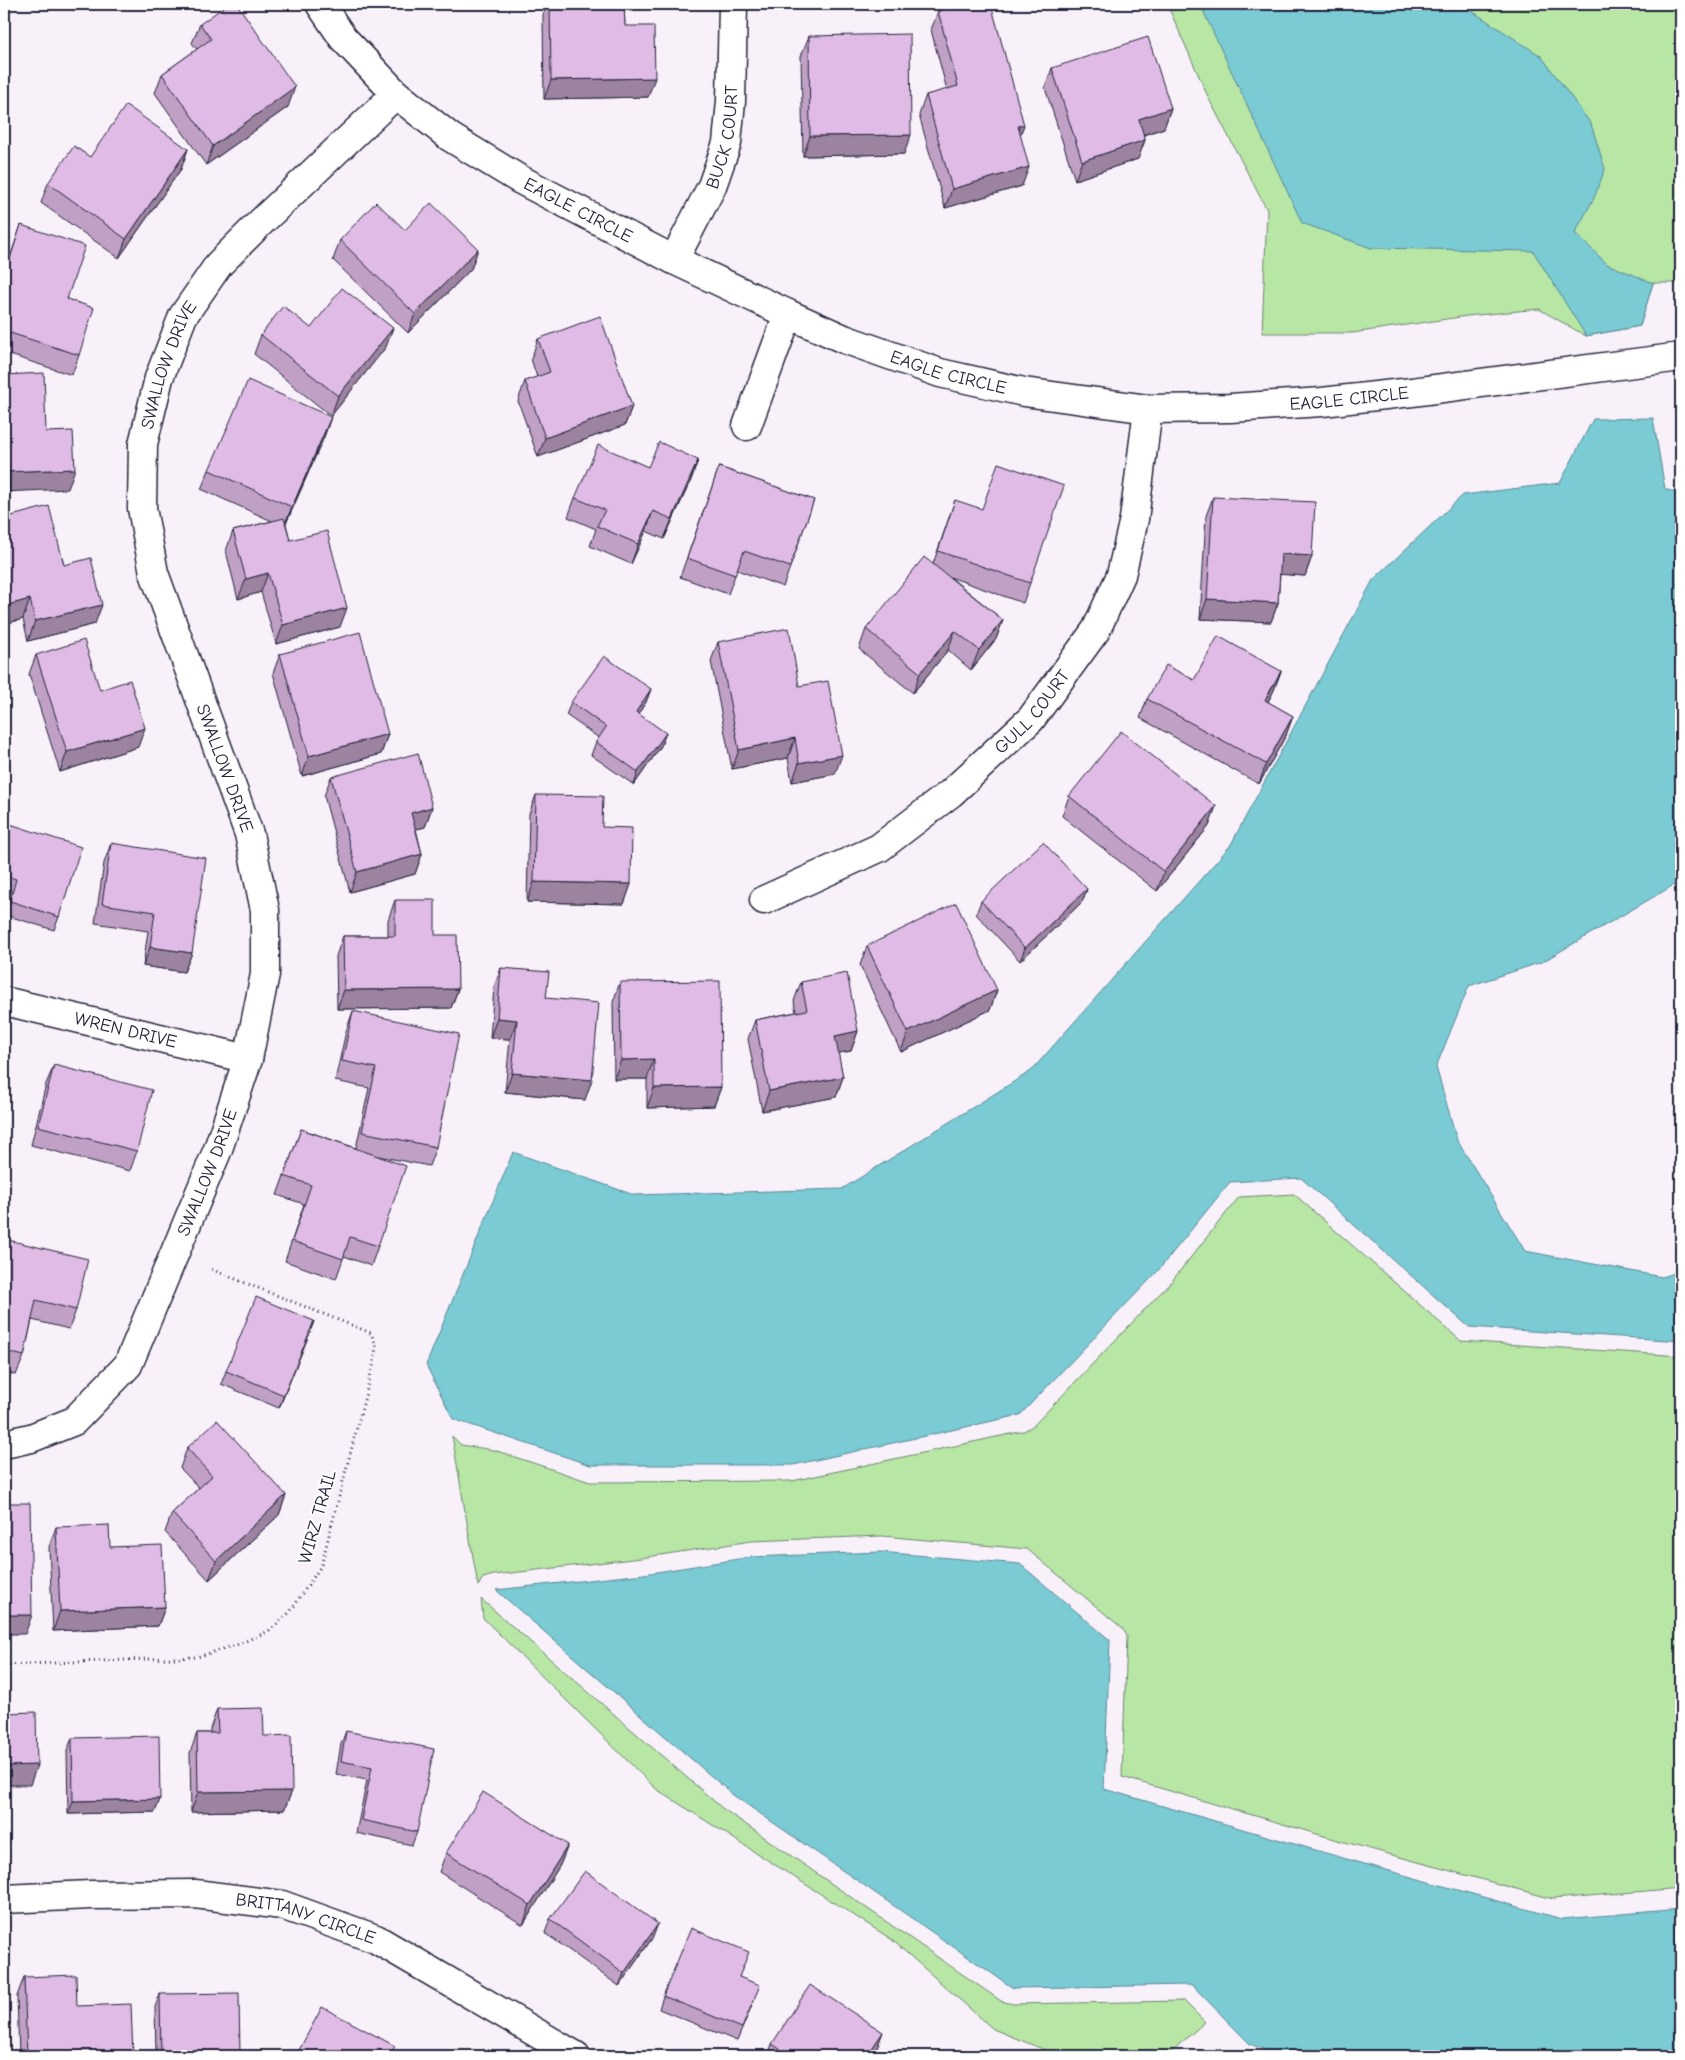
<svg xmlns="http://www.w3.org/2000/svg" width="1685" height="2060" viewBox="0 0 1685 2060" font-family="'Comic Neue',sans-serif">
  <rect width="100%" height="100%" fill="#f9f1fa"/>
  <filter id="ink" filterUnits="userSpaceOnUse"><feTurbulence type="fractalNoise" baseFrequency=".02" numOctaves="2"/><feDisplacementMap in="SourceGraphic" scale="10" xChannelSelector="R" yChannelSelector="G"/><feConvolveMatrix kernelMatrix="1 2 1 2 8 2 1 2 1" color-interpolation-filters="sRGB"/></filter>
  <g filter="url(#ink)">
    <g fill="#b7e6a5" stroke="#6c8470">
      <path d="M1167,4h514v279h-28l-13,43 -54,10 -47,-27 -72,7 -114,17h-91l5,-123 -58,-111z"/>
      <path d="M1294,1194l167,147 220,15v532l-128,11 -212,-58 -219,-64 5,-141 -5,-8 -95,-79 -145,-13 -131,5 -110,17 -147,17 -11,3 -5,8 -26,-150 9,9 33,5 96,32 202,-1 232,-50 10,-6 137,-143 68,-85z"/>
      <path d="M481,1599l241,209 279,193 12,3 171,-3 21,21 -39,34h-106l-67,-27 -102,-90 -235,-150 -173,-171z"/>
    </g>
    <g fill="#7acbd4" stroke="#578797">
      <path d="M1200,4h261l80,52 50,68 14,45 -11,29 -19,35 32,31 46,19 -13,43 -54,10 -53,-85 -162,-3 -69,-25z"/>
      <path d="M1653,418l12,71 16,5v387l-139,81 -73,24 -33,81 21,73 68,111 137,26 19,-6v70l-212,-14 -168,-149 -71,4 -73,90 -137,143 -227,50h-203l-137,-46 -27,-54 87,-213 121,43 208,-6 189,-118 199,-225 143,-266 90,-85 97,-12 33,-64z"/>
      <path d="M880,1552l140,12 90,76 -6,149 232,67 226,63 119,-10v147h-401l-30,-12 -58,-59 -179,3 -280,-193 -237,-205 148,-16 107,-17z"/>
    </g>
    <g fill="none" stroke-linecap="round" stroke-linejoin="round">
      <defs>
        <g id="minor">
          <path id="s1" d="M320,4l23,34 53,56 54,43 69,42 155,81 114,54 56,25 96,34 84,19 124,17 82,-1 92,-6 90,-10 269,-35"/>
          <path id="s2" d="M674,260l38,-74 15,-43 4,-42 2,-97"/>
          <path d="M747,426l41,-112"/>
          <path id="s3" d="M764,900l115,-52 72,-55 80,-74 65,-89 25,-55 13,-56 14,-110"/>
          <path id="s4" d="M4,1001l244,58"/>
          <path id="s5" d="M4,1444l27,-6 43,-17 54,-56 90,-216 30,-90 17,-85v-64l-16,-76 -95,-261 -12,-65 1,-64 16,-66 24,-62 36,-52 40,-40 137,-130"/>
          <path id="s6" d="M4,1899l86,-4 105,-1 87,11 94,34 200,117"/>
        </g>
      </defs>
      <use href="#minor" stroke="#22223b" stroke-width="31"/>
      <path stroke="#22223b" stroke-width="3" stroke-dasharray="1 4" stroke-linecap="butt" d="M4,1665l193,-8 42,-13 30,-13 21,-19 31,-46 53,-204 2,-16 -5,-13 -163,-65"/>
      <use href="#minor" stroke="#fff" stroke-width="28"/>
    </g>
    <g fill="#c0a1c5" stroke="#22223b">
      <path d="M547,4h77l1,22 23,71 -104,2 -1,-84z"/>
      <path d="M938,11l82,124 2,51 -77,22 -26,-93 7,-20 21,-5 -16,-60z"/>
      <path d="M200,24l88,83 -82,58 -51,-72 7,-19 35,-25 -5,-6z"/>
      <path d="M809,36l95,118 -101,2 -2,-100z"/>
      <path d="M1052,68l119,40 -7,20 -20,7 1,5 -7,19 -63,21 -30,-92z"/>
      <path d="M188,149l-7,20 -62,89 -78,-55 7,-20 42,-26z"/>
      <path d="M21,225l46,74 12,56 -7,20 -68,-22v-78z"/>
      <path d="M405,230l73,19 -7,20 -63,64 -75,-73 7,-20z"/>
      <path d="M311,328l75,19 -55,69 -77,-62 7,-19z"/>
      <path d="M538,339l94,67 -7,19 -87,32 -20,-56 7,-20 12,-4 -6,-18z"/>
      <path d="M331,417l-7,20 -38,87 4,16 50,87 -64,17 -15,-52 -23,7 -12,-48 7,-20 39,-10 -71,-32 8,-19z"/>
      <path d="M698,460l-7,20 -27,59 -18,-8 -15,33 -41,-18 6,-17 -28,-12 7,-19 73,-31z"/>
      <path d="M719,467l95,33 -31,87 -46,-17 -9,24 -48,-17z"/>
      <path d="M1213,497l99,59 -7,20 -25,-2 -2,29 -7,19 -71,-3 6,-103z"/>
      <path d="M955,500l75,83 -7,20 -73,-26 53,43 -7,19 -25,31 -23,-20 -35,43 -54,-44 7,-20 67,-65z"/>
      <path d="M64,565l31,59 -67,17 -5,-22 -19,5z"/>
      <path d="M718,642l81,44 36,88 -43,8 -4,-24 -56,11 -21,-108z"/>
      <path d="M280,654l108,80 -7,20 -79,22 -29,-103z"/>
      <path d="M36,655l64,35 38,57 -78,25 -31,-98z"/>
      <path d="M1281,671l-7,19 -6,12 25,14 -7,19 -27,49 -119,-66 7,-19 47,-19z"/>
      <path d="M651,689l-5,13 -8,12 23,32 -27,39 -43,-30 5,-13 3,-4 -33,-23 5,-13z"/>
      <path d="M331,777l101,30 -7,20 -9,2 6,25 -7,20 -65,18 -26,-96z"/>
      <path d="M536,795l66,32 29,57 -7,20 -97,-2 2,-88z"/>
      <path d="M1069,796l147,10 -7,20 -52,65 -95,-75z"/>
      <path d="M4,822l55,95 -5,13 -49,-15 7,-22 -8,-3z"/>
      <path d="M111,843l81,110 -8,19 -41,-6 5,-35 -53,-8 9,-60z"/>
      <path d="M1087,889l-5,13 -62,59 -44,-47 5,-13z"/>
      <path d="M395,900l40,35 23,54 -7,19 -114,1 -1,-53 7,-20h45v-16z"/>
      <path d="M867,946l130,44 -7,20 -89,42 -41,-87z"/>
      <path d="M501,968l45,30 39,102 -80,-8 5,-53 -20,-1 4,-51z"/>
      <path d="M620,982l101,105 -7,19 -67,2v-29h-33l-1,-77z"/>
      <path d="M801,982l57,49 -7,20 -13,2 5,24 -7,20 -74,14 -14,-72 7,-19 41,-8 -2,-11z"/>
      <path d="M353,1011l83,136 -7,19 -51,-10v90l-7,20 -27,-10 -8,23 -51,-18 19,-57 -27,-9 24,-66 55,19 13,-60 -34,-7 11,-50z"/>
      <path d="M54,1065l83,86 -7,20 -99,-26 15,-61z"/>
      <path d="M4,1239l72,71 -7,19 -37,-9 -8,36 -8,19 -12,-3z"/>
      <path d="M314,1321l-35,87 -58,-24 5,-13z"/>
      <path d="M187,1448l99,47 -7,20 -70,65 -44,-48 7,-19 27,-25 -19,-20z"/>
      <path d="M56,1527l54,20 55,60 -7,19 -105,5 -4,-84z"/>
      <path d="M217,1709l47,27 28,55 -8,19 -93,2 -1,-59 7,-20h13v-4z"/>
      <path d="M346,1731l71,101 -5,13 -56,-12 11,-53 -31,-6 5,-30z"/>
      <path d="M72,1738l88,61 -5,13 -87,2 -1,-63z"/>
      <path d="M568,1845l-8,20 -37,60 -84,-53 7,-19z"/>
      <path d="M550,1919l103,18 -34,49 -74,-53z"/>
      <path d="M24,1977l53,29 56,50h-114l-2,-60z"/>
      <path d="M740,1977l15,21 -18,43 -78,-32 4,-13z"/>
      <path d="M160,1994l80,62h-84l-1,-49z"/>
      <path d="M772,2044l104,7 -3,5h-105z"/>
    </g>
    <g fill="#9c83a0" stroke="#22223b">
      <path d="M655,78l-7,19 -104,2 7,-19z"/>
      <path d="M295,87l-7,20 -82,58 7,-19z"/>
      <path d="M1171,108l-7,20 -32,10 7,-19z"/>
      <path d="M1024,125l-7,19 1,-18z"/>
      <path d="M911,135l-7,19 -101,2 7,-20z"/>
      <path d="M1145,140l-7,19 -63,21 7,-19z"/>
      <path d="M188,149l-7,20 -62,89 7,-19z"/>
      <path d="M1029,167l-7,19 -77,22 7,-19z"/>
      <path d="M478,249l-7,20 -63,64 7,-19z"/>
      <path d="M393,328l-7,19 -55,69 7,-20z"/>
      <path d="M632,406l-7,19 -87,32 7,-19z"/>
      <path d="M331,417l-7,20 -40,89 8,-19z"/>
      <path d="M698,460l-7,20 -27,59 8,-20z"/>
      <path d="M75,469l-7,20 -64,3v-20z"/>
      <path d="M653,511l-7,20 -15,33 7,-20z"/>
      <path d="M1281,554l31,2 -7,20 -31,-2z"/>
      <path d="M268,573l-7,19 -23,7 8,-20z"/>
      <path d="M30,599l-7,20 -19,5v-18z"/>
      <path d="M1207,599l71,4 -7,19 -71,-3z"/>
      <path d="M102,605l-7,19 -67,17 7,-20z"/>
      <path d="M347,608l-7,19 -64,17 7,-19z"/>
      <path d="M1003,620l-7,19 -25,31 8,-20z"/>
      <path d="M955,631l-7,19 -35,43 7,-20z"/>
      <path d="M1281,671l-7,19 -16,30 7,-20z"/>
      <path d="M651,689l-5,13 -15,23 5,-13z"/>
      <path d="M1293,716l-7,19 -27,49 7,-20z"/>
      <path d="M145,728l-7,19 -78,25 7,-20z"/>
      <path d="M666,733l-5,13 -27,39 4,-13z"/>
      <path d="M388,734l-7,20 -79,22 7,-20z"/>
      <path d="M795,738l-7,20 -56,11 7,-19z"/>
      <path d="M842,755l-7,19 -43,8 7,-19z"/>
      <path d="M1216,806l-7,20 -52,65 7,-19z"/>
      <path d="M432,807l-7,20 -21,5 7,-19z"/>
      <path d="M422,854l-7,20 -65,18 7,-20z"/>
      <path d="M534,882l97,2 -7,20 -97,-2z"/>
      <path d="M1087,889l-5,13 -62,59 5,-13z"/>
      <path d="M150,947l42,6 -8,19 -41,-6z"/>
      <path d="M458,989l-7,19 -114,1 7,-19z"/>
      <path d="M997,990l-7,20 -89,42 7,-20z"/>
      <path d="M497,1018l20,2 -7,19 -20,-1z"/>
      <path d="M858,1031l-7,20 -23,4 7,-19z"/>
      <path d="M654,1059l-7,20h-33l7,-19z"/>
      <path d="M512,1073l80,7 -7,20 -80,-8z"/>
      <path d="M843,1077l-7,20 -74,14 7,-20z"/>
      <path d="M721,1087l-7,19 -67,2 7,-20z"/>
      <path d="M314,1321l-5,14 -30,73 5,-13z"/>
      <path d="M286,1495l-7,20 -70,65 7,-19z"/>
      <path d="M165,1607l-7,19 -105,5 7,-20z"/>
      <path d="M4,1615h28l-7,19h-21z"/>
      <path d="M37,1765l-7,20h-26v-19z"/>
      <path d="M292,1791l-8,19 -93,2 7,-20z"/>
      <path d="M160,1799l-5,13 -87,2 5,-13z"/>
      <path d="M568,1845l-8,20 -37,60 7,-20z"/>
      <path d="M658,1924l-5,13 -34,49 5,-13z"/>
      <path d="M883,2032l-7,19 -3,5h-6z"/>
    </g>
    <g fill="#dfbbe5" stroke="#22223b">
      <path d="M228,4h9l58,83 -82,59 -51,-72 49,-35 -11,-15z"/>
      <path d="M550,4h74l1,22h29l1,52 -104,2z"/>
      <path d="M963,4h28l33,121 -6,1 11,41 -77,22 -26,-94 32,-9 -20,-75z"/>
      <path d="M910,34l1,101 -101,1 -1,-100z"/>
      <path d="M1148,37l23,71 -32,11 6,21 -63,21 -30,-93z"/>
      <path d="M126,105l62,44 -62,90 -78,-56 26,-37 16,11z"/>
      <path d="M376,202l29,28 26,-27 47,46 -63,65 -75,-74z"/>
      <path d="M21,225l64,21 -18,53 27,9 -15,47 -75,-24v-54z"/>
      <path d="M342,288l51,40 -55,68 -77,-61 22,-29 28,22z"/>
      <path d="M600,316l32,90 -87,32 -20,-57 25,-9 -12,-33z"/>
      <path d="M44,373l2,59 27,-1 2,38 -71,3v-97z"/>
      <path d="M248,380l83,37 -39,90 -83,-37z"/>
      <path d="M659,442l39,18 -26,59 -19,-8 -15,33 -41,-18 8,-16 -30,-12 23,-53 50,22z"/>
      <path d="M998,463l66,23 -34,97 -92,-32 17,-51 27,9z"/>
      <path d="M719,467l95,33 -24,67 -46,-16 -9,24 -48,-17z"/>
      <path d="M1213,497l102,5 -3,54 -31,-2 -3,49 -71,-4z"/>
      <path d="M49,506l15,59 27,-7 11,47 -67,16 -5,-22 -26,7v-88z"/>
      <path d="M284,518l6,22 37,-9 20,77 -64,17 -15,-52 -22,6 -13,-48z"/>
      <path d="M924,557l79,63 -24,30 -24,-19 -35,42 -54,-44z"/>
      <path d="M789,628l10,58 29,-5 14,74 -43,8 -4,-25 -56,12 -21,-108z"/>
      <path d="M360,632l28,102 -79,22 -29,-102z"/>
      <path d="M1218,636l63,35 -16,29 28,16 -27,48 -119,-65 19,-34 28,15z"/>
      <path d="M84,640l16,50 30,-10 15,48 -78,24 -31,-97z"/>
      <path d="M604,656l47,33 -15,23 30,21 -28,39 -42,-30 10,-15 -35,-25z"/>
      <path d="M1121,731l95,75 -52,66 -95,-76z"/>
      <path d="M418,753l14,54 -21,6 11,41 -65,18 -26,-95z"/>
      <path d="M536,795l67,1 -1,31 30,1 -1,56 -97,-2z"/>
      <path d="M4,822l77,25 -22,70 -49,-16 6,-22 -12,-4z"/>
      <path d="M1043,842l44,47 -62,59 -44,-47z"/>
      <path d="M111,843l95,15 -14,95 -42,-6 5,-35 -53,-8z"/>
      <path d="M395,900h40v35h22l1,54 -114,1 -1,-54h52z"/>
      <path d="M956,903l41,87 -89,42 -41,-86z"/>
      <path d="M501,968l48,4 -3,26 53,5 -7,77 -80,-7 5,-53 -20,-2z"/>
      <path d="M847,973l11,58 -23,5 8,41 -74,14 -14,-71 52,-10 -6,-28z"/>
      <path d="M720,981l1,106 -67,1v-29l-33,1 -1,-78z"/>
      <path d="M353,1011l106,23 -23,113 -74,-15 14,-64 -34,-7z"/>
      <path d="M54,1065l98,25 -15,61 -99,-25z"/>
      <path d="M4,1087l3,1 -3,10z"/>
      <path d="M301,1129l105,37 -28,80 -28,-9 -7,22 -51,-18 19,-56 -27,-9z"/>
      <path d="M4,1239l84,20 -12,51 -40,-10 -12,56 -20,-5z"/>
      <path d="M256,1297l58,24 -30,74 -58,-24z"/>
      <path d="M217,1420l69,75 -70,66 -44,-48 40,-37 -25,-28z"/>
      <path d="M4,1503h26l2,112h-28z"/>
      <path d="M109,1525l1,22 52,-2 3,62 -105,4 -4,-84z"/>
      <path d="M263,1708l1,28 27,-1 1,56 -94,1 -1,-59h21l-1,-24z"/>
      <path d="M36,1712l1,53 -33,1v-53z"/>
      <path d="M346,1731l88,18 -17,83 -56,-12 11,-53 -31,-6z"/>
      <path d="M159,1736l1,63 -87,2 -1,-63z"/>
      <path d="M483,1792l85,53 -38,60 -84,-52z"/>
      <path d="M585,1871l73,53 -34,49 -74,-54z"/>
      <path d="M691,1928l58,24 -10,25 21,8 -18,43 -79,-32z"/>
      <path d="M76,1975l1,31 54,-2 2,52h-106l-3,-79z"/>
      <path d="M810,1985l73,47 -16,24h-76l-19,-12z"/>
      <path d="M239,1993l1,63h-79l-1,-62z"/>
      <path d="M322,2007l73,39 -5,10h-88l-5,-2z"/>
      <path d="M910,2053l6,3h-8z"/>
    </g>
  </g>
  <g text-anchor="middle" stroke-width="4" stroke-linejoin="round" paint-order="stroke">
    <g font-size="18" fill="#22223b" stroke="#fff">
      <text dy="6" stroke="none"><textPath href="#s2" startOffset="134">BUCK COURT</textPath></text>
      <text dy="6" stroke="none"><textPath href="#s1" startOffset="335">EAGLE CIRCLE</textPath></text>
      <text dy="6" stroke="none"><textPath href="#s5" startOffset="1200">SWALLOW DRIVE</textPath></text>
      <text dy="6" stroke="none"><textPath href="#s1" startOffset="740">EAGLE CIRCLE</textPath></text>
      <text dy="6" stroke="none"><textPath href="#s1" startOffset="1145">EAGLE CIRCLE</textPath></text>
      <text dy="6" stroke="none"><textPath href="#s3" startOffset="332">GULL COURT</textPath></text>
      <text transform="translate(225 768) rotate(70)" y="6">SWALLOW DRIVE</text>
      <text dy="6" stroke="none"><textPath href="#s4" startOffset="125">WREN DRIVE</textPath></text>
      <text dy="6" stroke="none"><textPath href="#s5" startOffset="360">SWALLOW DRIVE</textPath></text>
      <text transform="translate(317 1517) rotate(-74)" y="6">WIRZ TRAIL</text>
      <text dy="6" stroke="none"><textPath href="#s6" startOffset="305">BRITTANY CIRCLE</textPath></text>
    </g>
  </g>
  <rect width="1685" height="2060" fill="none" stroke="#fff" stroke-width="20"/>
  <rect x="10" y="10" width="1665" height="2040" fill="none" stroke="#22223b" stroke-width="2" filter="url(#ink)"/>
</svg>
